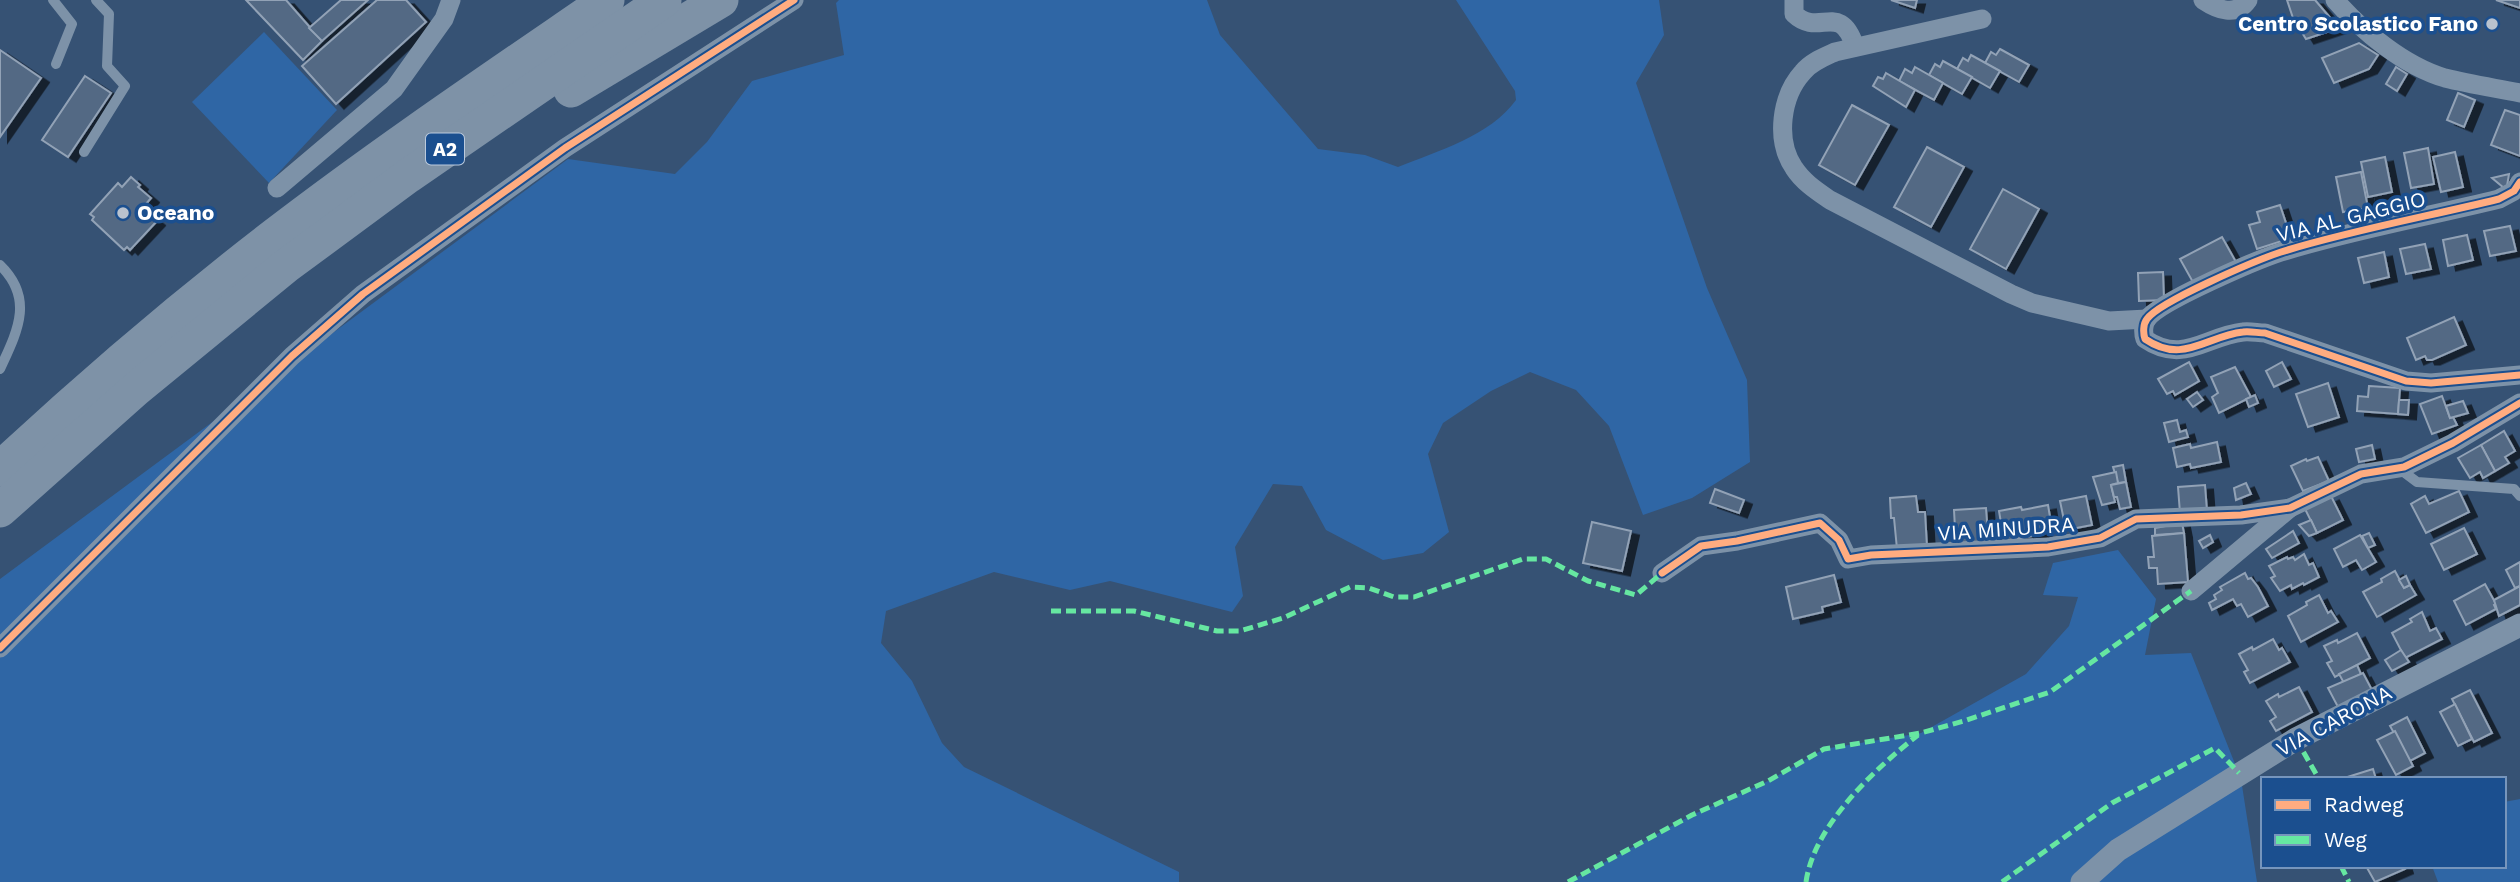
<svg xmlns="http://www.w3.org/2000/svg" width="2520" height="882" viewBox="0 0 2520 882" font-family="'Work Sans',sans-serif">
  <defs>
    <filter id="shadow"><feDropShadow dx="8" dy="4.5" stdDeviation="0" flood-color="#0009"/></filter>
  </defs>
  <rect width="100%" height="100%" fill="#365274"/>
  <g fill="#2f66a5">
    <path d="M839,0h368l13,35 98,114 47,6 33,12c40,-16 92,-31 118,-67l-1,-9 -59,-91h203l5,35 -28,48 71,205 40,92 3,82 -58,36 -49,17 -34,-89 -33,-36 -46,-18 -39,19 -48,32 -15,31 21,78 -26,21 -40,7 -57,-30 -24,-44 -29,-2 -38,63 8,49 -11,16 -122,-31 -40,9 -76,-18 -108,39 -5,32 31,38 30,62 22,24 215,105v10h-1179v-303l568,-420 107,15 32,-32 45,-61 92,-26 -8,-52z"/>
    <path d="M264,32l73,78 -68,73 -77,-81z"/>
    <path d="M2118,550l38,49 -11,56 46,-2 50,126 16,103h-689l124,-67 76,-34 56,-32 97,-16 105,-59 43,-48 9,-29 -35,-2 10,-32z"/>
    <path d="M2520,799v83h-82l-6,-16h72v-64z"/>
  </g>
  <g fill="#526984" stroke="#92a2b6" stroke-width="2" filter="url(#shadow)">
    <path d="M246,0h40l36,41 -19,19z"/>
    <path d="M341,0h27l-46,41 -13,-13z"/>
    <path d="M377,0h29l20,22 -90,82 -34,-38z"/>
    <path d="M1891,0h26l-2,8z"/>
    <path d="M2315,0l24,28 -33,11 -13,-21 -6,-18z"/>
    <path d="M2496,0h24v8z"/>
    <path d="M2359,43l19,12 -9,14 -35,14 -12,-25z"/>
    <path d="M2000,49l29,16 -10,17 -34,-19 6,-11 5,3z"/>
    <path d="M0,50l41,28 -41,59z"/>
    <path d="M1971,55l29,16 -10,17 -33,-19 6,-11 5,3z"/>
    <path d="M1943,61l29,16 -10,17 -33,-19 6,-11 5,3z"/>
    <path d="M1915,67l28,16 -9,17 -35,-19 6,-12 7,4z"/>
    <path d="M2396,67l11,7 -10,17 -11,-7z"/>
    <path d="M1886,73l29,17 -9,17 -33,-21 5,-9 5,2z"/>
    <path d="M85,76l26,17 -43,64 -26,-17z"/>
    <path d="M2458,93l17,7 -11,27 -17,-7z"/>
    <path d="M1852,105l37,20 -34,60 -36,-20z"/>
    <path d="M2505,110l15,5v41l-29,-11z"/>
    <path d="M1927,147l37,20 -33,60 -37,-20z"/>
    <path d="M2428,148l6,36 -23,4 -7,-35z"/>
    <path d="M2455,152l8,35 -22,5 -8,-35z"/>
    <path d="M2385,157l7,35 -24,5 -7,-35z"/>
    <path d="M2361,172l7,36 -25,4 -7,-35z"/>
    <path d="M2509,174l-2,12 -3,2 -12,-10z"/>
    <path d="M131,177l9,8 -2,2 13,11 -5,6 10,9 -4,4 5,4 -27,29 -3,-3 -3,3 -32,-30 2,-3 -4,-3 28,-31 4,4z"/>
    <path d="M2003,189l36,20 -33,60 -36,-20z"/>
    <path d="M2280,205l11,33 -34,11 -8,-24 11,-3 -3,-10z"/>
    <path d="M2510,226l6,25 -26,5 -6,-25z"/>
    <path d="M2467,235l6,25 -25,6 -5,-26z"/>
    <path d="M2222,237l14,25 -42,22 -14,-25z"/>
    <path d="M2425,244l6,25 -25,5 -6,-25z"/>
    <path d="M2384,252l5,25 -25,6 -6,-25z"/>
    <path d="M2163,272l1,28 -25,1 -1,-28z"/>
    <path d="M2454,317l12,28 -34,15h-5l-2,-4 -9,4 -9,-22z"/>
    <path d="M2189,362l10,19 -24,14 -2,-4 -6,3 -9,-15z"/>
    <path d="M2282,362l9,17 -17,8 -8,-16z"/>
    <path d="M2235,367l16,30 -32,16 -7,-16 6,-4 -7,-16z"/>
    <path d="M2328,383l11,34 -31,10 -12,-33z"/>
    <path d="M2369,386l31,2 -2,26 -41,-3 1,-15 10,1z"/>
    <path d="M2197,392l6,8 -10,7 -6,-8z"/>
    <path d="M2255,395l3,8 -9,4 -3,-8z"/>
    <path d="M2442,396l8,22 3,-1 4,8 -25,9 -12,-30z"/>
    <path d="M2399,400h10l-1,15 -10,-1z"/>
    <path d="M2463,401l5,12 -18,5 -4,-12z"/>
    <path d="M2177,420l3,12 6,-2 2,7 -19,5 -5,-19z"/>
    <path d="M2504,431l11,20 -10,6 4,6 -14,8 -14,-26z"/>
    <path d="M2217,442l4,20 -30,6 -1,-4 -13,3 -4,-19 17,-4 1,4z"/>
    <path d="M2372,445l3,14 -16,3 -3,-13z"/>
    <path d="M2481,445l14,26 -12,7 -3,-6 -10,6 -12,-20z"/>
    <path d="M2318,457l11,24 -26,10 -12,-25 15,-7 1,2z"/>
    <path d="M2123,465l3,17 -8,1 -5,-16z"/>
    <path d="M2116,472l2,11 -7,2 4,17 -13,3 -9,-28z"/>
    <path d="M2126,482l5,25 -11,2 -3,-12h-3l-3,-12z"/>
    <path d="M2246,483l5,11 -15,6 -2,-12z"/>
    <path d="M2205,485l2,26 -27,2 -2,-26z"/>
    <path d="M1715,489l29,11 -5,13 -29,-10z"/>
    <path d="M2459,491l10,21 -43,21 -15,-29 14,-8 4,8z"/>
    <path d="M1916,496l2,16h7l2,35 -30,2 -3,-31h-3l-1,-20z"/>
    <path d="M2086,496l6,29 -26,5 -6,-29z"/>
    <path d="M2331,496l12,24 -26,13 -12,-24z"/>
    <path d="M2048,505l3,18 -9,2 2,9 -40,7 -5,-30 22,-4 1,3z"/>
    <path d="M1986,508l2,27 8,-1v11l-40,2 -2,-37z"/>
    <path d="M2311,520l6,13 -8,3 -10,-11z"/>
    <path d="M1592,522l39,9 -9,40 -39,-8z"/>
    <path d="M2182,523l2,10 -29,2v-7z"/>
    <path d="M2464,528l13,26 -33,16 -13,-26z"/>
    <path d="M2293,531l6,12 -27,15 -6,-9z"/>
    <path d="M2184,533l4,49 -30,2 -1,-16h-8l-1,-11h6l-2,-21z"/>
    <path d="M2369,533l6,12 -7,3 -6,-12z"/>
    <path d="M2210,535l3,7 -10,6 -4,-7z"/>
    <path d="M2360,535l16,27 -14,8 -6,-10 -13,7 -9,-18z"/>
    <path d="M2304,554l5,11 4,-2 6,14 -15,8 -1,-2 -11,6 -1,-4 -11,6 -9,-13 4,-2 -6,-10 18,-9 1,2 5,-2 2,3z"/>
    <path d="M2520,562v24l-5,2 -9,-18z"/>
    <path d="M2395,571l9,17 6,-3 6,10 -39,22 -14,-25 19,-10 -1,-3z"/>
    <path d="M2245,573l3,6 3,-1 7,9 10,19 -20,11 -7,-13 -4,2 -4,-7 -21,11 -3,-7 7,-4 -2,-4 8,-5 -2,-3z"/>
    <path d="M1834,575l7,27 -19,5 1,5 -30,7 -7,-32z"/>
    <path d="M2406,576l4,9 -6,3 -5,-8z"/>
    <path d="M2485,584l11,20 -2,1 2,4 -30,16 -12,-24z"/>
    <path d="M2520,586v19l-21,11 -5,-16z"/>
    <path d="M2319,595l9,18 3,-2 7,11 -37,20 -13,-26 19,-11 -1,-3z"/>
    <path d="M2422,612l8,19 6,-3 6,11 -37,19 -13,-25 20,-11 -2,-3z"/>
    <path d="M2357,633l13,25 -35,19 -8,-14 5,-2 -8,-15 13,-6 1,3z"/>
    <path d="M2273,639l6,11 3,-2 8,14 -40,21 -6,-11 4,-2 -9,-16 13,-7 1,3z"/>
    <path d="M2401,650l8,12 -17,9 -7,-11z"/>
    <path d="M2357,665l4,9 -17,9 -5,-9z"/>
    <path d="M2363,673l9,17 -34,17 -10,-19z"/>
    <path d="M2299,687l13,25 -36,19 -6,-10 6,-4 -10,-16 12,-7 1,3z"/>
    <path d="M2470,690l22,43 -18,9 -22,-43z"/>
    <path d="M2455,704l17,35 -14,7 -18,-34z"/>
    <path d="M2407,717l18,36 -15,8 -20,-35z"/>
    <path d="M2395,731l18,35 -17,9 -19,-35z"/>
    <path d="M2373,769l3,10h-35z"/>
    <path d="M2366,866h38l1,3 -30,13z"/>
  </g>
  <g fill="none" stroke-linecap="round" stroke-linejoin="round">
    <g stroke="#7d92a8" stroke-width="10">
      <path d="M53,0l19,24 -16,40"/>
      <path d="M84,152l41,-66 -18,-20 2,-52 -13,-14"/>
      <path d="M0,265c35,34 17,67 0,104"/>
      <path d="M2404,467l1,6 12,9 97,7 6,7"/>
    </g>
    <g stroke="#7d92a8" stroke-width="19">
      <path d="M1794,0v14c25,24 46,-14 61,33"/>
      <path d="M2203,0c15,10 33,17 45,0"/>
      <path d="M2335,0c27,31 69,66 110,78 24,6 50,10 75,15"/>
      <path d="M1982,19l-147,33c-11,5 -24,10 -32,20 -22,24 -28,68 -9,96 9,14 23,23 36,32l181,94 21,9 77,18 38,-2"/>
      <path d="M2520,182l-6,9 -15,8c-73,18 -147,31 -218,53 -24,8 -121,49 -134,67 -4,5 -4,14 -2,20 38,26 61,-3 98,-7 7,-1 15,1 22,1l141,48 25,2 89,-8"/>
      <path d="M277,188l117,-99 50,-70 7,-19"/>
      <path d="M1662,573l39,-27 36,-5 83,-18 19,17 9,19 23,-4 177,-8 52,-9 36,-19 105,-4 49,-7 71,-34 43,-7 49,-24 67,-40"/>
      <path d="M2191,591l99,-83"/>
      <path d="M0,648l292,-292 71,-62 202,-146 229,-148"/>
    </g>
    <path stroke="#7d92a8" stroke-width="23" d="M2082,882l36,-32 178,-111 224,-114"/>
    <g stroke="#7e92a7" stroke-width="35">
      <path d="M571,90l150,-90"/>
      <path d="M0,469c88,-82 179,-160 274,-233 108,-83 221,-159 333,-236"/>
      <path d="M0,510l136,-121 150,-123 122,-90 256,-176"/>
    </g>
    <g stroke="#66e7a1" stroke-width="5" stroke-dasharray="10 5" stroke-linecap="butt">
      <path d="M1051,611h83l83,20h23l43,-13 67,-31 19,1 25,9h20l109,-38h23l42,22 48,14 26,-22"/>
      <path d="M2296,739l23,40"/>
      <path d="M2341,866l8,16"/>
      <path d="M1568,882l124,-67 76,-34 56,-32 97,-16 43,-12 86,-29 141,-101"/>
      <path d="M1806,882c8,-57 69,-113 112,-147"/>
      <path d="M2002,882l110,-79 103,-55 24,25"/>
    </g>
    <defs>
      <g id="cycleway">
        <path d="M2520,182l-6,9 -15,8c-73,18 -147,31 -218,53 -24,8 -121,49 -134,67 -4,5 -4,14 -2,20 38,26 61,-3 98,-7 7,-1 15,1 22,1l141,48 25,2 89,-8"/>
        <path d="M1662,573l39,-27 36,-5 83,-18 19,17 9,19 23,-4 177,-8 52,-9 36,-19 105,-4 49,-7 71,-34 43,-7 49,-24 67,-40"/>
        <path d="M0,648l292,-292 71,-62 202,-146 229,-148"/>
      </g>
    </defs>
    <use href="#cycleway" stroke="#1b4f8f" stroke-width="11"/>
    <use href="#cycleway" stroke="#ffac80" stroke-width="7"/>
  </g>
  <g fill="#b9c2ce" stroke="#1b4f8f" stroke-width="2.5">
    <circle cx="2492" cy="24" r="7"/>
    <circle cx="123" cy="213" r="7"/>
  </g>
  <g text-anchor="middle" stroke-width="7" stroke-linejoin="round" paint-order="stroke">
    <rect fill="#1b4f8f" stroke="#bbcadd" stroke-width="2" x="426" y="133.5" width="38" height="31" rx="5"/>
    <g font-size="19" font-weight="bold" fill="#fff">
      <text x="445" y="156">A2</text>
    </g>
    <g font-size="21" font-weight="bold" fill="#fff" stroke="#1b4f8f" text-anchor="end">
      <text x="2478" y="31">Centro Scolastico Fano</text>
      <text x="137" y="220" text-anchor="start">Oceano</text>
    </g>
    <g font-size="21" fill="#fff" stroke="#1b4f8f">
      <text transform="translate(2351 217) rotate(-14)" y="7">VIA AL GAGGIO</text>
      <text transform="translate(2006 529) rotate(-4)" y="7">VIA MINUDRA</text>
      <text transform="translate(2334 721) rotate(-28)" y="7">VIA CARONA</text>
    </g>
  </g>
  <rect x="2261" y="777" width="245" height="91" fill="#1b4f8f" stroke="#7695bc" stroke-width="2"/>
  <rect x="2275" y="800" width="35" height="10" fill="#ffac80" stroke="#7695bc" stroke-width="2"/>
  <text x="2324" y="812" font-size="21" fill="#ffffff">Radweg</text>
  <rect x="2275" y="835" width="35" height="10" fill="#66e7a1" stroke="#7695bc" stroke-width="2"/>
  <text x="2324" y="847" font-size="21" fill="#ffffff">Weg</text>
</svg>
